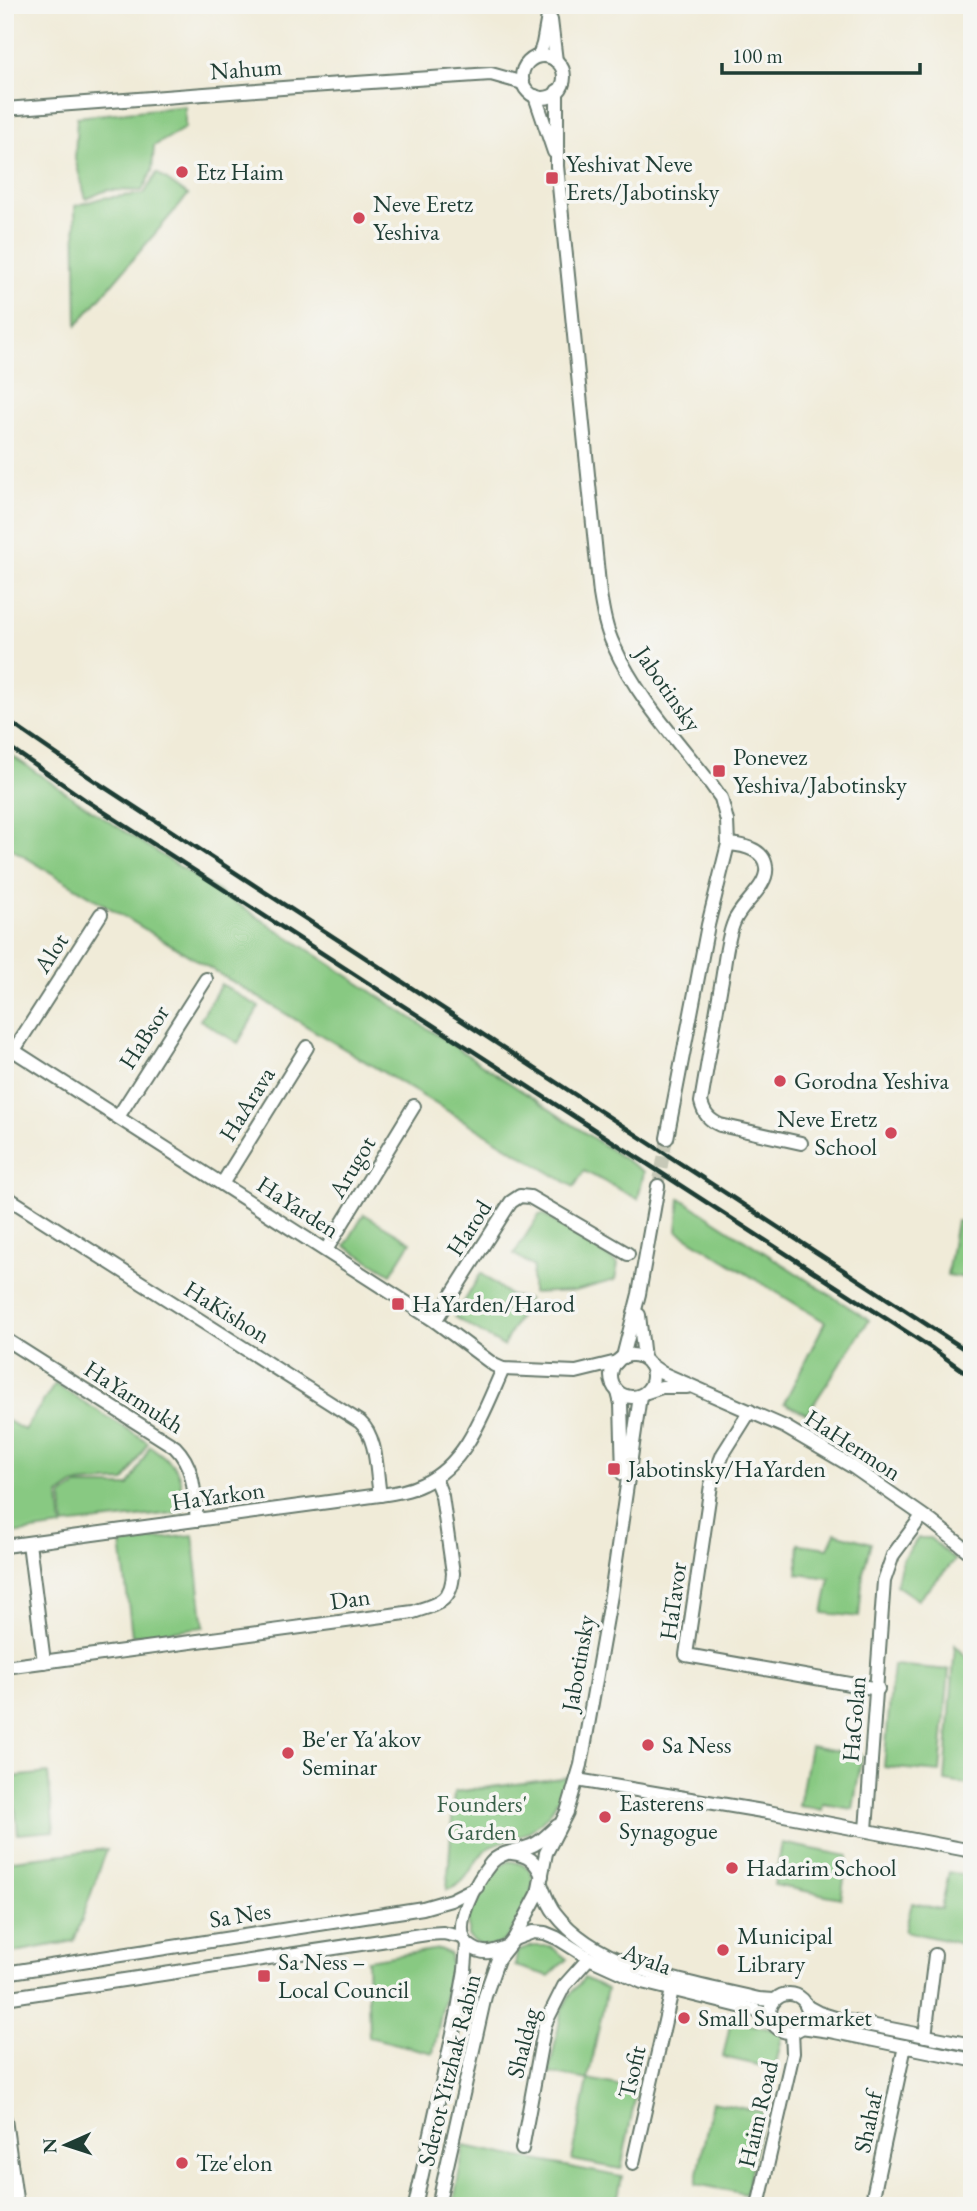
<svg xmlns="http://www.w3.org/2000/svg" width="977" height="2211" viewBox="0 0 977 2211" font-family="'EB Garamond',serif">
  <rect width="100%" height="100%" fill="#f6f6f2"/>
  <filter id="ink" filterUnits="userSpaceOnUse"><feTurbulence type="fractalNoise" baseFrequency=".0143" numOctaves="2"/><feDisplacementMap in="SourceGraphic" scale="14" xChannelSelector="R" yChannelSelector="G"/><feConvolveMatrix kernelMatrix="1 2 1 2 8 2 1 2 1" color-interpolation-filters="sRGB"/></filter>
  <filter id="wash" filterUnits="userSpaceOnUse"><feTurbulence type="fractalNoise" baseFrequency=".00686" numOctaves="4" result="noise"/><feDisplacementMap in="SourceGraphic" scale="28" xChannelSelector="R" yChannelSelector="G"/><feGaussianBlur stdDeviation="1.57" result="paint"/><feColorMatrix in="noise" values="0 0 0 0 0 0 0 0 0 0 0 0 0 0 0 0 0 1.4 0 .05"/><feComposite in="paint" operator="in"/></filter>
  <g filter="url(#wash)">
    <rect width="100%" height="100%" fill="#f0ebd8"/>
    <g fill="#88c982" stroke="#54835b" stroke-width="2">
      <path d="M185,106v22l-31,18 -2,25 -10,20 -35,-1 -21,9 -11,-40 2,-42z"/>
      <path d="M157,173l31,22 -111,130 -2,-119 27,-8 42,-4z"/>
      <path d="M5,751l82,56 231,149 326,216 -6,27 -54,-28 -10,16 -569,-342z"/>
      <path d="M221,984l38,23 -21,36 -38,-23z"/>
      <path d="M680,1198l189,122 -62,94 -23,-11 41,-81 -148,-91z"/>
      <path d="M364,1214l47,28 -20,32 -46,-28z"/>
      <path d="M543,1214l75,50 -3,16 -40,11 -43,2v-18l2,-8 -20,-13 25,-39z"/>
      <path d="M956,1221l16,2v56l-25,-4z"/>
      <path d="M481,1273l28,22 19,5 -25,46 -48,-29z"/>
      <path d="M55,1384l93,58 -23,39 -50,3 -16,11 3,32 -57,8v-116l19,11z"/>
      <path d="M150,1446c34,25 30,25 33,66l-119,13 -2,-29 15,-10h52z"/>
      <path d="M835,1533l36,10 -8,30 -4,44 -36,-4 7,-35 -33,-4 2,-30 29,4z"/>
      <path d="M193,1535l11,92 -72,9 -11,-93z"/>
      <path d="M918,1538h12l25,22 -37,40 -22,-15 7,-27z"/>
      <path d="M955,1645l17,18v122l-27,-4z"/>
      <path d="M893,1665l56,5 -9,102 -56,-5z"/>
      <path d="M810,1746l52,9 -9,54 -30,-5 -1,6 -23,-4z"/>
      <path d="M48,1773l6,58 -36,3 -6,-57z"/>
      <path d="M568,1777c-9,25 -25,51 -51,60 -13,5 -24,5 -34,16 -13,13 -15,31 -36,37l7,-98z"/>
      <path d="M782,1843l66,13 -7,42 -67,-13z"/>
      <path d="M107,1849l-33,92 -69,13v-93z"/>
      <path d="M509,1861c48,6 12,52 -1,76 -14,14 -27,12 -40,-1v-18l19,-36 8,-14z"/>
      <path d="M949,1872l23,5v21l-10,46 -57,-13 7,-28 29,6z"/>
      <path d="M532,1946h18l17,13 -18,17 -34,-10 2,-14z"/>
      <path d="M439,1949l11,5 1,13 -18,86 -64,-16 -2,-77z"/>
      <path d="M584,1978l23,11 -19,90 49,10 -16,80 -49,-9 16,-80 -39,-7 13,-63 7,-14z"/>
      <path d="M731,2020l52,12 -8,37 -52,-12z"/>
      <path d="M712,2102l51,10 -17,82 -50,-10z"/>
      <path d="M464,2146l158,31 -6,29h-140l-22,-5z"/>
    </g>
  </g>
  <g filter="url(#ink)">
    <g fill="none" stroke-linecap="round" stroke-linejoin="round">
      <path stroke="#c6c8b7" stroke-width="12" stroke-dasharray="12 6" stroke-linecap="butt" d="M658,1186l9,-48"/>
      <defs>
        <g id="minor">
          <path d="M551,20l5,41"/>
          <path d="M539,56l4,-12 7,-39"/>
          <circle cx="543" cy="77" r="21"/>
          <path d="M557,91v75l43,428c3,18 6,36 14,52 23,52 63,94 97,138l10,14 6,23 1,23 -20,81 -41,213"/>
          <path d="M535,96l19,56"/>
          <path d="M5,109l291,-22 195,-13 32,9"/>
          <path d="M728,844c15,1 36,5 38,23 3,19 -26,38 -32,55 -8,19 -9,43 -13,63 -7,39 -13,78 -20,117 3,12 8,18 19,23l81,18"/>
          <path d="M5,1045l430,276 59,44 9,4 73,3 41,-10"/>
          <path d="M14,1050l87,-136"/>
          <path d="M118,1117l88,-138"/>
          <path d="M222,1184l85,-137"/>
          <path d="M5,1196l355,226c18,16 16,51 20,73"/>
          <path d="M326,1250l88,-144"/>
          <path d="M639,1315l5,43"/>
          <path d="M435,1321l72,-113 4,-6 9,-6 10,1 98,57"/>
          <path d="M5,1339l170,108c20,20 19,46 22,73"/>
          <circle cx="632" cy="1376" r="21"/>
          <path d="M623,1357l16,-63 19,-108"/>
          <path d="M649,1364l13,9 123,54 68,40 79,55 40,32"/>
          <path d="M618,1392l3,12 2,70"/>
          <path d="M647,1392l15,-5h25"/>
          <path d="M750,1411l-27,43 -12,31 -25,170 192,34"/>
          <path d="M29,1543l15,119"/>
          <path d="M5,1546l375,-51c14,-2 29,-4 43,-11 44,-20 61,-73 80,-115"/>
          <path d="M5,1667l408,-55c24,-8 39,-10 40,-39l-11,-77 -7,-18"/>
          <path d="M577,1780l191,32 204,39"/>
          <path d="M866,1830l18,-249 9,-26 29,-39"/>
          <path d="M512,1853c16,2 24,8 30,23"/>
          <path d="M541,1884c4,10 7,20 14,29 43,57 138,70 204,86l15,1"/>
          <path d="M514,1939l19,-7 12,1 12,5 32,20 53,24 113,28 16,9"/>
          <path d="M506,1947c-13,5 -23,9 -36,-1 -22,-16 7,-66 21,-83 11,-13 30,-11 44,-19 8,-4 15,-12 22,-18"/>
          <path d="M5,1973l418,-65 28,-8 26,-13"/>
          <circle cx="789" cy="2013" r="19"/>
          <path d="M5,1998l422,-64 16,-1 19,4"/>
          <path d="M806,2006l13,7 16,5 137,27"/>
          <path d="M801,2027l29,4 142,29"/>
          <path d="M925,2036l10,-81"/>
          <path d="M5,2119l12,87"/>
          <path d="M522,2149l23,-125 19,-38 25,-28"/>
          <path d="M633,2163l39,-173"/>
          <path d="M415,2206l42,-191 8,-45 2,-26"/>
          <path d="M438,2206l47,-210 13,-37 16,-20 24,-45 8,-41 21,-41 14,-47 30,-170 29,-199"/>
          <path d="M758,2206l35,-153 -1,-21"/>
          <path d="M871,2206l34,-160"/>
        </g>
      </defs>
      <use href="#minor" stroke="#687a6d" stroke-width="16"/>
      <use href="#minor" stroke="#fff" stroke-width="12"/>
      <g stroke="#1f3d34" stroke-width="4.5">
        <path d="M5,719l93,64 874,571"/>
        <path d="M5,744l82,57 846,548 39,28"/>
      </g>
    </g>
  </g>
  <g fill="#d1495b" stroke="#f6f6f2" stroke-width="2.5">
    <circle cx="182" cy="172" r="7"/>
    <rect x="545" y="171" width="14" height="14" rx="3.5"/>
    <circle cx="359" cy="218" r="7"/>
    <rect x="712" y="764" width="14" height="14" rx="3.5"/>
    <circle cx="780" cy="1081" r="7"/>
    <circle cx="891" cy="1133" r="7"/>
    <rect x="391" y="1297" width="14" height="14" rx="3.5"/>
    <rect x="607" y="1462" width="14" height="14" rx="3.5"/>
    <circle cx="648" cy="1745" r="7"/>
    <circle cx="288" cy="1753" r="7"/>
    <circle cx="605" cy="1817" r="7"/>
    <circle cx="732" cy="1868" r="7"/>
    <circle cx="723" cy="1950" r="7"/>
    <rect x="257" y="1969" width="14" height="14" rx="3.5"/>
    <circle cx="684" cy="2018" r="7"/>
    <circle cx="182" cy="2163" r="7"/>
  </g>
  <g text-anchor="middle" stroke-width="7" stroke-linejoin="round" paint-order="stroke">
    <g font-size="24" fill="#1f3d34" stroke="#f6f6f2">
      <text transform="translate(246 69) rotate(-4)" y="8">Nahum</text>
      <text transform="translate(668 689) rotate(55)" y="8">Jabotinsky</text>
      <text transform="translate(51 953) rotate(-57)" y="8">Alot</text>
      <text transform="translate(144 1037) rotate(-57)" y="8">HaBsor</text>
      <text transform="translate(247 1104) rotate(-58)" y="8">HaArava</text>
      <text transform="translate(352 1167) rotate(-59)" y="8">Arugot</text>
      <text transform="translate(298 1207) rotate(33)" y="8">HaYarden</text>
      <text transform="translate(469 1228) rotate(-57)" y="8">Harod</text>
      <text transform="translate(227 1312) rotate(32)" y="8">HaKishon</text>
      <text transform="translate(134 1397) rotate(33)" y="8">HaYarmukh</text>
      <text transform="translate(853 1445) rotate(33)" y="8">HaHermon</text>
      <text transform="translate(218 1496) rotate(-8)" y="8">HaYarkon</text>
      <text transform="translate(350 1599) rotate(-8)" y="8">Dan</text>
      <text transform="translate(673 1601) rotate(-82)" y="8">HaTavor</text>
      <text transform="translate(578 1663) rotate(-80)" y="8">Jabotinsky</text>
      <text transform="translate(854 1719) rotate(-85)" y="8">HaGolan</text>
      <text transform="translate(240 1915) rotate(-9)" y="8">Sa Nes</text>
      <text transform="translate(647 1959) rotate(20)" y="8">Ayala</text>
      <text transform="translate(523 2043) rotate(-76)" y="8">Shaldag</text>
      <text transform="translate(449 2070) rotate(-76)" y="8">Sderot Yitzhak Rabin</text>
      <text transform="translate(632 2072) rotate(-77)" y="8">Tsofit</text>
      <text transform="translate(758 2114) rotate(-77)" y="8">Haim Road</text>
      <text transform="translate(868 2122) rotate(-78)" y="8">Shahaf</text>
    </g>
    <g font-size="24" fill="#1f3d34" stroke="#f6f6f2" text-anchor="start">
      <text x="566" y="172">Yeshivat Neve<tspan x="566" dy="28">Erets/Jabotinsky</tspan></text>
      <text x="196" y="180">Etz Haim</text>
      <text x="373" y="212">Neve Eretz<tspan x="373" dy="28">Yeshiva</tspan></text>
      <text x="733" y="765">Ponevez<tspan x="733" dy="28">Yeshiva/Jabotinsky</tspan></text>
      <text x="794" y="1089">Gorodna Yeshiva</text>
      <text x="877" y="1127" text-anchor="end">Neve Eretz<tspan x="877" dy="28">School</tspan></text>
      <text x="412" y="1312">HaYarden/Harod</text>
      <text x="628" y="1477">Jabotinsky/HaYarden</text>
      <text x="302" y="1747">Be'er Ya'akov<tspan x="302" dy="28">Seminar</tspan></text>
      <text x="662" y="1753">Sa Ness</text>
      <text x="619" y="1811">Easterens<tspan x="619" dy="28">Synagogue</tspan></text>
      <text x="746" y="1876">Hadarim School</text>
      <text x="737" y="1944">Municipal<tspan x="737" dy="28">Library</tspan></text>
      <text x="278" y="1970">Sa Ness –<tspan x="278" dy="28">Local Council</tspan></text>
      <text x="698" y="2026">Small Supermarket</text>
      <text x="196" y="2171">Tze'elon</text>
    </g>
    <g font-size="24" fill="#396048" stroke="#f6f6f2">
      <text x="482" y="1812">Founders'<tspan x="482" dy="28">Garden</tspan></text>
    </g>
  </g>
  <rect width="977" height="2211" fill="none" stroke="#f6f6f2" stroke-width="28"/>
  <g transform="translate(66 2145) rotate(267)" stroke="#f6f6f2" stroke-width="5" paint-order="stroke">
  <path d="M0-5L12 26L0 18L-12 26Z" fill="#1f3d34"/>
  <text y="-10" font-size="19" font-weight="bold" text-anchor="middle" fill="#1f3d34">N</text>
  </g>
  <path d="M722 63v10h198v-10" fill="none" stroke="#1f3d34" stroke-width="3.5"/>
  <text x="732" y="63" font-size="21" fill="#1f3d34" stroke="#f6f6f2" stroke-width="5" paint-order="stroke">100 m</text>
</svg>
